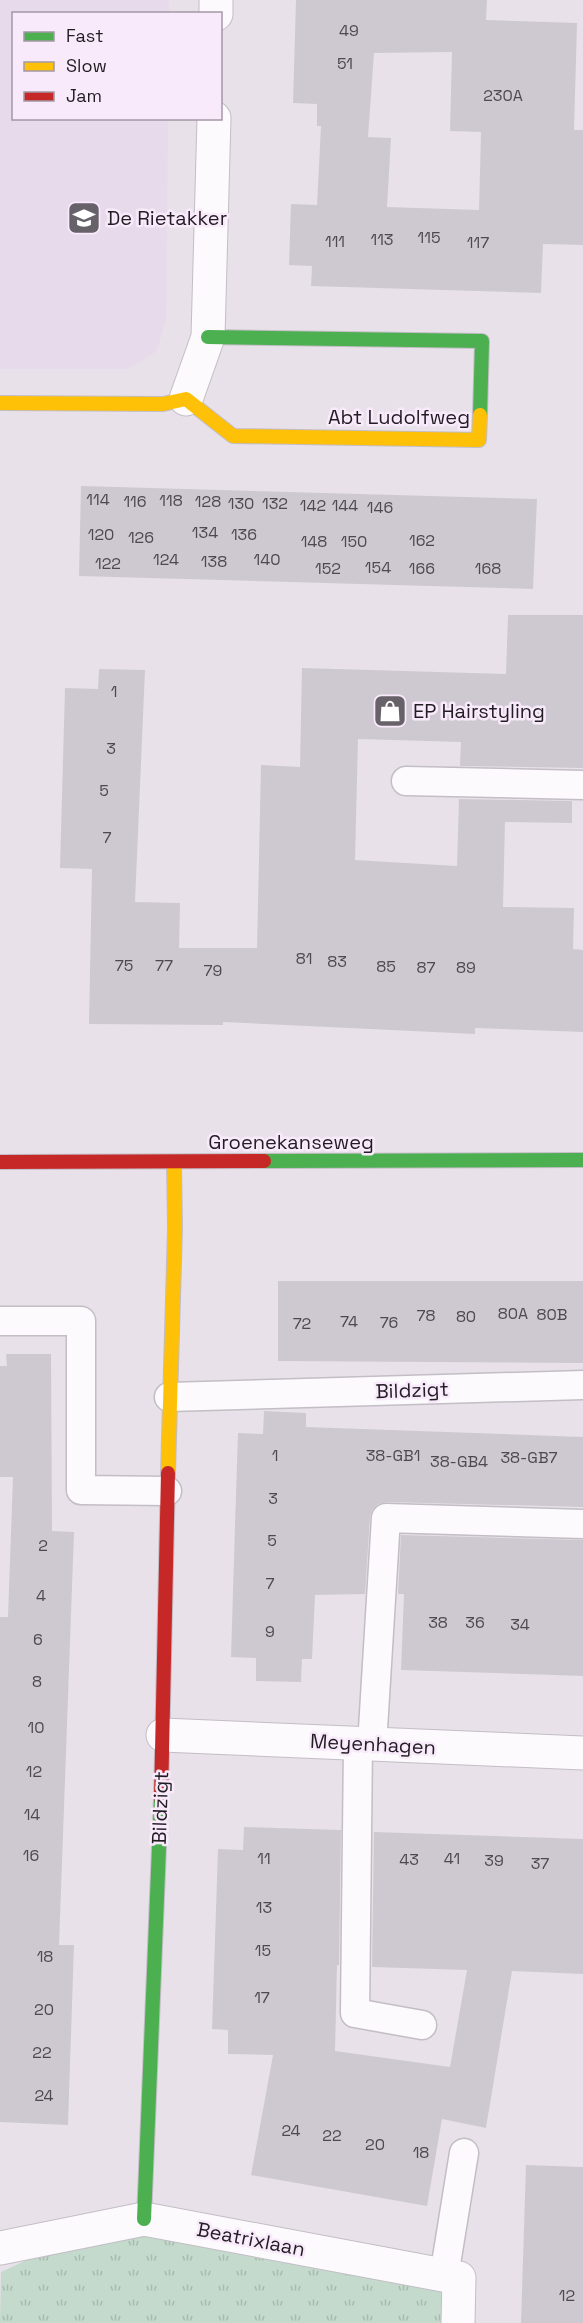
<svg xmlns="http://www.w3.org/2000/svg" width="583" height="2323" viewBox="0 0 583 2323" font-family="'Space Grotesk',sans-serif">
  <defs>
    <pattern id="grass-tufts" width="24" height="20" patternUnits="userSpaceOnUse" patternTransform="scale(1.5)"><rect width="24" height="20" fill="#c4dacc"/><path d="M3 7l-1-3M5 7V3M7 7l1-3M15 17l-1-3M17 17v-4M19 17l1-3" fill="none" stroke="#a8bbaf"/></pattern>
  </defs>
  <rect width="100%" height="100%" fill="#e8e1ea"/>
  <path fill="#e7daeb" d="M0,0h169v13l-155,1v104l154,1 -2,199 -9,33 -29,18h-128z"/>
  <path fill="url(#grass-tufts)" d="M155,2228l288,55 -1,40h-442l1,-51 30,-14z"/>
  <g fill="#cec9d1" fill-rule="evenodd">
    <path d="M296,0h191l-1,20 91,3 -3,107h9v115l-40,-1 -2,49 -230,-7 1,-20 -23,-1 2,-61 26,1 4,-79h-4v-22l-24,-1zM452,52l-2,79 31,1 -2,78 -92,-3 4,-69 -23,-1 6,-84z"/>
    <path d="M81,486l456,13 -4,90 -454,-13z"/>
    <path d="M508,615h75v153l-123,-2 1,-24 -103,-3 -3,121 102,6 2,-67 113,2v22l-67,-1 -2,85 71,1 -1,41 10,1v82l-108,-4v6l-252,-12v3l-134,-1 3,-155 -32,-1 5,-180 33,1 1,-20 46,1 -10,232 45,1 -1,45h78l4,-183 39,2 2,-99 204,6z"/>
    <path d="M278,1281h305v82l-305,-2z"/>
    <path d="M6,1354h45l1,177 22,1 -15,413h15l-6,180 -68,-3v-505h8l5,-140h-13v-111h7z"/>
    <path d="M264,1411l42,2v14l277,10v70l-196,-5 -9,2 -6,6 -2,7 -5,77 -50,1 -3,64h-10l-1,23 -45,-1v-23l-25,-1 4,-132 3,-92 25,1z"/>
    <path d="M401,1535l182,5v136l-182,-6 3,-76h-6z"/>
    <path d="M244,1827l97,3 -2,135h-2l-2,86 115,16 17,-97 -95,-3 2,-135 209,7v135l-71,-3 -26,157 -44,-9 -15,87 -176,-31 22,-120 -45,-1v-24l-16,-1 6,-180 25,1z"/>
    <path d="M526,2165l57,2v156h-62z"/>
  </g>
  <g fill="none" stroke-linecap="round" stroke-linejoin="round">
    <defs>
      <g id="lane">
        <path d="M406,781l177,4"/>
        <path d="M0,1321h81v169l86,1"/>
        <path d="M169,1397l414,-12"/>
        <path d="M358,1744l-3,269 67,12"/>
        <path d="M372,1745l14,-227 197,6"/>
        <path d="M444,2276l20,-123"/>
      </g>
      <g id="street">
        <path d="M216,14v-14"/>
        <path d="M186,399l22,-62 6,-219"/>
        <path d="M163,1735l420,18"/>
        <path d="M0,2248l144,-29 315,59 -1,45"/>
      </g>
      <g id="fast">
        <path d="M208,337l274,4 -2,74"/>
        <path d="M264,1161l319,-1"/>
        <path d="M144,2219l17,-421"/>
      </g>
      <g id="slow">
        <path d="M0,403l163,1 23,-5 47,37 246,4 1,-25"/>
        <path d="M168,1473l7,-245 -1,-66"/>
      </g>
      <g id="jam">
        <path d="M0,1162l264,-1"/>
        <path d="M161,1798l7,-325"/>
      </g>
    </defs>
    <use href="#lane" stroke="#c3bdc5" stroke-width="31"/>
    <use href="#street" stroke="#c3bdc5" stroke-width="35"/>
    <use href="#fast" stroke="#c3bdc5" stroke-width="16"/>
    <use href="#slow" stroke="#c3bdc5" stroke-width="16"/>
    <use href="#jam" stroke="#c3bdc5" stroke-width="16"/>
    <use href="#lane" stroke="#fcfafc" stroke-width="28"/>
    <use href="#street" stroke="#fcfafc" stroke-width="33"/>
    <use href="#fast" stroke="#4caf50" stroke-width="14"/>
    <use href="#slow" stroke="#ffc107" stroke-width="14"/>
    <use href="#jam" stroke="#c62828" stroke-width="14"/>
  </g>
  <defs>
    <symbol id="school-square" viewBox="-11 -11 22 22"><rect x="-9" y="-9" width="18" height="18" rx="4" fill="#676269" stroke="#f9eafb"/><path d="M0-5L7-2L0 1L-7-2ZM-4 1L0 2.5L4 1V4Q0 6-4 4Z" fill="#fff"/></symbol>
    <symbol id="shop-square" viewBox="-11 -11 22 22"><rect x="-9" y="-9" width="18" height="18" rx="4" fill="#676269" stroke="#f9eafb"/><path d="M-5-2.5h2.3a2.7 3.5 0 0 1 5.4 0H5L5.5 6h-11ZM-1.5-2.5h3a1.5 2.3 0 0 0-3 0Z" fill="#fff"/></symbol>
  </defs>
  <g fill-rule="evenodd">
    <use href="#school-square" x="65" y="199" width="38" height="38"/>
    <use href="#shop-square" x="371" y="692" width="38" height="38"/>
  </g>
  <g text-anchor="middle" stroke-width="5" stroke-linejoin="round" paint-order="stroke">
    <g font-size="16" fill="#4e4950">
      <text x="349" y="36">49</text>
      <text x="345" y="69">51</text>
      <text x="503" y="101">230A</text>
      <text x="429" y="243">115</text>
      <text x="382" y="245">113</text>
      <text x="335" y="247">111</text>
      <text x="478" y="248">117</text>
      <text x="98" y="505">114</text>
      <text x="171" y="506">118</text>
      <text x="135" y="507">116</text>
      <text x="208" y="507">128</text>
      <text x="241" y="509">130</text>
      <text x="275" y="509">132</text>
      <text x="313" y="511">142</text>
      <text x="345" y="511">144</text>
      <text x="380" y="513">146</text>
      <text x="205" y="538">134</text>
      <text x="101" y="540">120</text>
      <text x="244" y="540">136</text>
      <text x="141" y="543">126</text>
      <text x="422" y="546">162</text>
      <text x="314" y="547">148</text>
      <text x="354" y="547">150</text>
      <text x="166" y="565">124</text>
      <text x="267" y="565">140</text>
      <text x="214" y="567">138</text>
      <text x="108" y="569">122</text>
      <text x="378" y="573">154</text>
      <text x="328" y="574">152</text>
      <text x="422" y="574">166</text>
      <text x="488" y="574">168</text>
      <text x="114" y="697">1</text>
      <text x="111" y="754">3</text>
      <text x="104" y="796">5</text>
      <text x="107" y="843">7</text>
      <text x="304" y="964">81</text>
      <text x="337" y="967">83</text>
      <text x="124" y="971">75</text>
      <text x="164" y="971">77</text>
      <text x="386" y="972">85</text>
      <text x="426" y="973">87</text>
      <text x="466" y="973">89</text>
      <text x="213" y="976">79</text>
      <text x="513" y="1319">80A</text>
      <text x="552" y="1320">80B</text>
      <text x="426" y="1321">78</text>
      <text x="466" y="1322">80</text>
      <text x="349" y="1327">74</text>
      <text x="389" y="1328">76</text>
      <text x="302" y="1329">72</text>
      <text x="275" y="1461">1</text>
      <text x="393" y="1461">38-GB1</text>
      <text x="529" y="1463">38-GB7</text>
      <text x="459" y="1467">38-GB4</text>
      <text x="273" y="1504">3</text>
      <text x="272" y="1546">5</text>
      <text x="43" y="1551">2</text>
      <text x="270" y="1589">7</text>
      <text x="41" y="1601">4</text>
      <text x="438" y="1628">38</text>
      <text x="475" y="1628">36</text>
      <text x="520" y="1630">34</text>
      <text x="270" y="1637">9</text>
      <text x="38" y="1645">6</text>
      <text x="37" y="1687">8</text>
      <text x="36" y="1733">10</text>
      <text x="34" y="1777">12</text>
      <text x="32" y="1820">14</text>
      <text x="31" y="1861">16</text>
      <text x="264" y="1864">11</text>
      <text x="452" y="1864">41</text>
      <text x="409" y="1865">43</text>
      <text x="494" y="1866">39</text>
      <text x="540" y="1869">37</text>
      <text x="264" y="1913">13</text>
      <text x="263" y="1956">15</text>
      <text x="45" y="1962">18</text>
      <text x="262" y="2003">17</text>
      <text x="44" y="2015">20</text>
      <text x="42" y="2058">22</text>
      <text x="44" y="2101">24</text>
      <text x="291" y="2136">24</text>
      <text x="332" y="2141">22</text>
      <text x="375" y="2150">20</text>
      <text x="421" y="2158">18</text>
      <text x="567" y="2301">12</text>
    </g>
    <g font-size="20" fill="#221d23" stroke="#f9eafb" text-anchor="start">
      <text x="107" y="225">De Rietakker</text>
      <text x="413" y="718">EP Hairstyling</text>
    </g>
    <g font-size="20" fill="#221d23" stroke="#f9eafb">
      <text x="399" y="424">Abt Ludolfweg</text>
      <text x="291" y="1149">Groenekanseweg</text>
      <text transform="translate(412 1390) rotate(-2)" y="7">Bildzigt</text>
      <text transform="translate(373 1744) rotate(3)" y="7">Meyenhagen</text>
      <text transform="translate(160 1808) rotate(-88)" y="7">Bildzigt</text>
      <text transform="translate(251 2239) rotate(11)" y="7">Beatrixlaan</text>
    </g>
  </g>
  <rect x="12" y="12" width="210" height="108" fill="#f9eafb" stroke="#a398a5" stroke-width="1.5"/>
  <rect x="24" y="32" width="30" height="9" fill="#4caf50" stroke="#a398a5" stroke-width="1.5"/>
  <text x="66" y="42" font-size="18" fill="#221d23">Fast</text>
  <rect x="24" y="62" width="30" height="9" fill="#ffc107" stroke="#a398a5" stroke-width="1.5"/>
  <text x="66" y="72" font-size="18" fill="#221d23">Slow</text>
  <rect x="24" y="92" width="30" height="9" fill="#c62828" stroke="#a398a5" stroke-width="1.5"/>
  <text x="66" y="102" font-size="18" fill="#221d23">Jam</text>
</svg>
